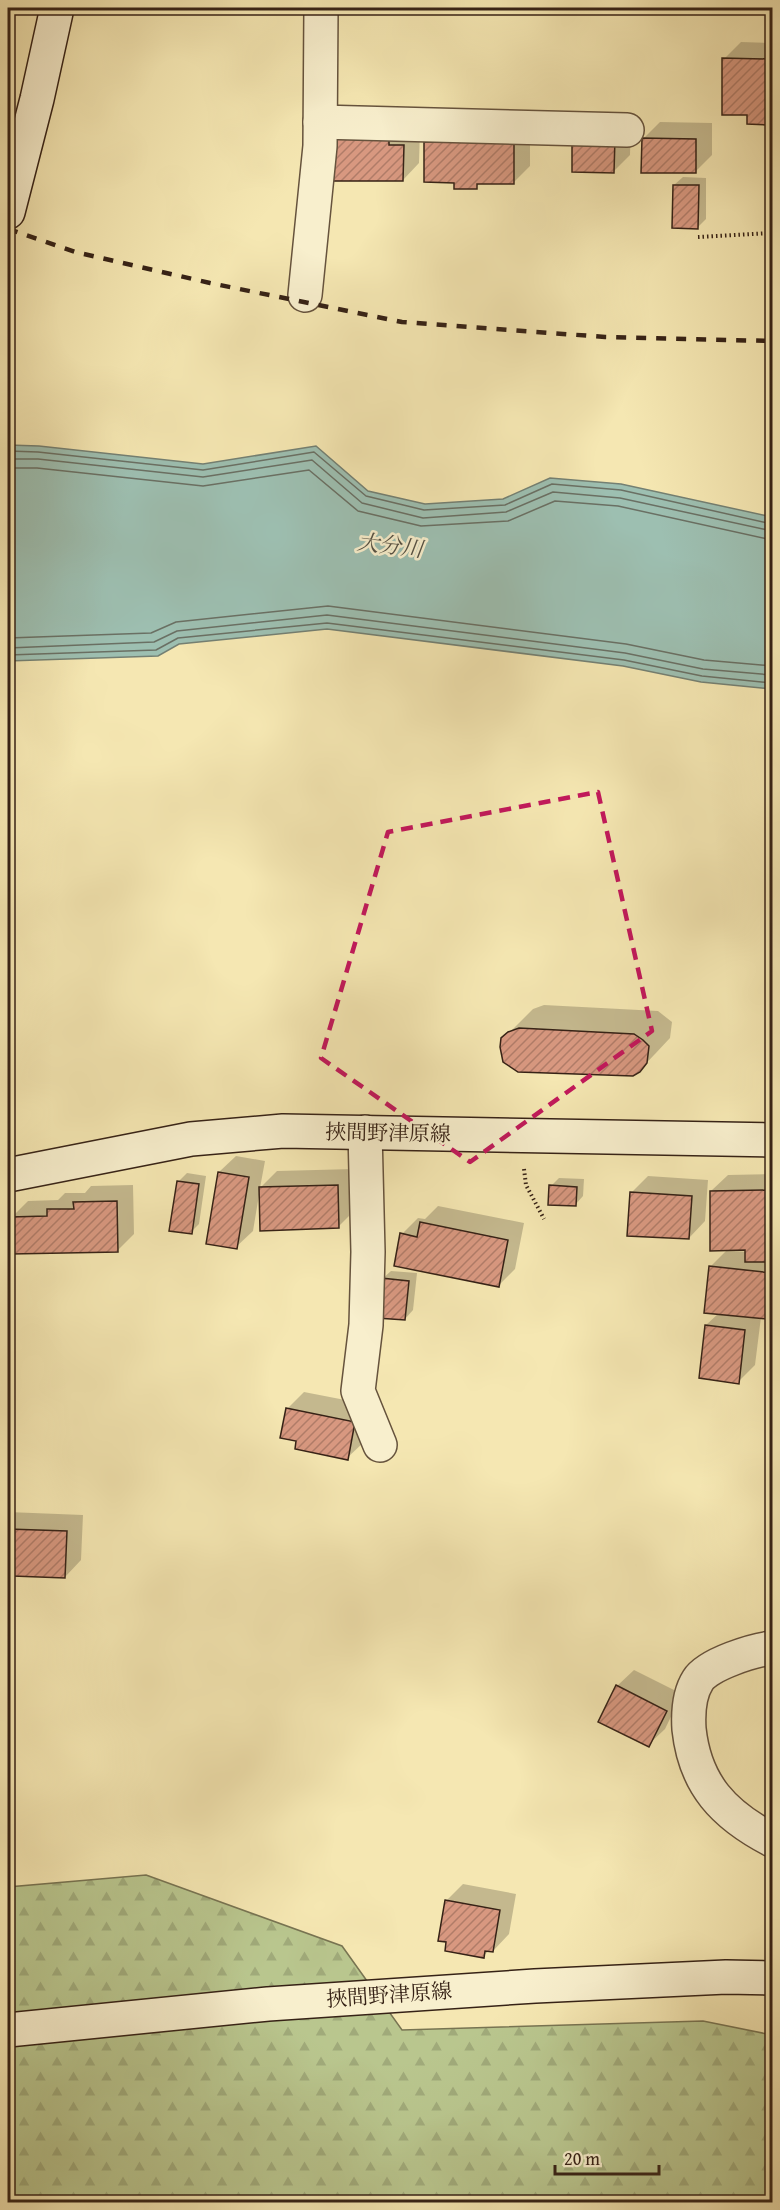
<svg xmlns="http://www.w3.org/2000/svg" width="780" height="2210" viewBox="0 0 780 2210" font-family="'Gentium Book Plus','Noto Serif JP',serif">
  <defs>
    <pattern id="forest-firs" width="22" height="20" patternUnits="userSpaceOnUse" patternTransform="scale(1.5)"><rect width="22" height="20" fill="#b9c68e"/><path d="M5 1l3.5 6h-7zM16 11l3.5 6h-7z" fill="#a0aa7a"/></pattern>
    <pattern id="building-hatch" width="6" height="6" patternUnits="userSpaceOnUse" patternTransform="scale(1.5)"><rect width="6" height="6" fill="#d89880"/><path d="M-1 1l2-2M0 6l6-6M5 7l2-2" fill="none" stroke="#b07c68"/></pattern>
  </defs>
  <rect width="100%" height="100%" fill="#f5e7b2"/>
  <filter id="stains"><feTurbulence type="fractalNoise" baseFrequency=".00333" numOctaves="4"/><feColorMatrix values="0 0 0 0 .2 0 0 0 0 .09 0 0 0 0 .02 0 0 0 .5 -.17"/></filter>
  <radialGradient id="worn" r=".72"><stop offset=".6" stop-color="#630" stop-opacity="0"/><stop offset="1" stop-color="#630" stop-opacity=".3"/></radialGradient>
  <path fill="url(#forest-firs)" stroke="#787452" stroke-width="1.5" d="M146,1875l196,71 60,84 301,-9 69,14v167h-764v-315z"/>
  <path fill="#9dbfb1" stroke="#748073" stroke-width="1.5" d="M8,445l31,1 164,18 113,-18 52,45 57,13 78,-5 47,-21 71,6 151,33v172l-71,-7 -78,-16 -296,-37 -148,15 -21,12 -150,5z"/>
  <g fill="#0003" fill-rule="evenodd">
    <path d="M741,42l31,1v75l-4,5 -20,-9 -24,-55z"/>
    <path d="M530,120v46l-17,17 -32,-1 -5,5 -21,-5 -29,-39 16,-17z"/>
    <path d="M631,122l-1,33 -16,16 -40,-32z"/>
    <path d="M660,122l52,1v32l-17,17 -52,-33z"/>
    <path d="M420,129l-1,34 -16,17 -68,-45z"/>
    <path d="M683,177l23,1v41l-8,8 -24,-42z"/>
    <path d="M544,1005l114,6 14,11 -2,16 -31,33 -136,-32 30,-30z"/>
    <path d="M236,1156l29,5 -5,27 17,-17 77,-2 1,41 -16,16 -80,-31 -6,36 -17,16 -17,-75z"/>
    <path d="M187,1173l19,3 -7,48 -8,8 -13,-50z"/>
    <path d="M772,1174v137l-6,7 -5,-1 -6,48 -17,17 -32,-57 13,-12 -8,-47 17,-17 -17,-58 17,-16zM736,1249h11v3l-11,-1z"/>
    <path d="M648,1176l60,4 -3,41 -16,17 -58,-45z"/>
    <path d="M559,1178l25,1 -1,17 -8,9 -24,-19z"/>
    <path d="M133,1185l1,49 -16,16 -107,-32 17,-17 30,-1 7,-7h20l6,-7z"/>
    <path d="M438,1206l86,17 -9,46 -17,17 -96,-52 16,-16 7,1z"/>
    <path d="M391,1271l26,2 -4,37 -8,9 -23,-40z"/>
    <path d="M304,1392l67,13 -7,37 -17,16 -49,-18 -11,-31z"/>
    <path d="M8,1512l75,3 -2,45 -16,17 -50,-19h-7z"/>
    <path d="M634,1670l48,24 -17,35 -17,16 -31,-59z"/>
    <path d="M463,1884l53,10 -7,40 -16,17 -3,-1 -7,6 -37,-55z"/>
  </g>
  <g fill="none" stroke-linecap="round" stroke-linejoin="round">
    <g stroke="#6a7064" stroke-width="1.5">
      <path d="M8,451l30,1 165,18 111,-18 52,44 58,14 81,-5 47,-21 69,6 151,34"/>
      <path d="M8,459h30l165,18 109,-17 50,43 61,15 83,-6 47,-20 67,6 152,33"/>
      <path d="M8,468h29l166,18 106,-16 49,41 63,15 87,-5 47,-20 63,5 154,34"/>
      <path d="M8,638l143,-5 25,-11 152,-16 298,38 78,16 68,6"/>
      <path d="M8,648l146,-6 23,-11 150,-16 298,38 78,16 69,6"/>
      <path d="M8,655l148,-5 22,-12 149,-15 297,37 78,16 70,7"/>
    </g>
  </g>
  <g fill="url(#building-hatch)" stroke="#362216" stroke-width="1.5">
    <path d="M722,58l47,1 -1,66 -21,-1v-9h-25z"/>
    <path d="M333,135h56v10h15l-1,36h-70z"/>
    <path d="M446,136h68v48h-37v5h-23v-6l-30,-1v-40h21z"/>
    <path d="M572,138h43l-1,35 -42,-1z"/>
    <path d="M642,138l54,1v34h-55z"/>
    <path d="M673,185h26l-1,44 -26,-1z"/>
    <path d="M519,1028l115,6 9,6 6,6 -2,17 -7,9 -7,4 -115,-4 -15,-10 -3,-15 1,-9 7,-6z"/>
    <path d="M218,1172l31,5 -12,72 -31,-5z"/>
    <path d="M177,1181l22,3 -7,50 -23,-3z"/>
    <path d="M338,1185l1,43 -79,3 -1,-44z"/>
    <path d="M549,1185l28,2 -1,19 -28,-1z"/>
    <path d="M771,1190l1,72h-27v-12l-35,1v-60z"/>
    <path d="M630,1192l62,4 -3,43 -62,-3z"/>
    <path d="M117,1201l1,51 -107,2 -1,-37 37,-1v-7h27l-1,-7z"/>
    <path d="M420,1222l88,18 -9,47 -105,-21 6,-33 17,4z"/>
    <path d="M709,1266l63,7 -6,46 -62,-6z"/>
    <path d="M381,1278l28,3 -4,39 -28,-2z"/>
    <path d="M705,1325l40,5 -6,54 -40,-6z"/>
    <path d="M286,1408l69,14 -7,38 -53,-11 1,-8 -16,-3z"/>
    <path d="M8,1529l59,2 -2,47 -52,-2v-17h-5z"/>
    <path d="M616,1685l51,26 -18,36 -51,-25z"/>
    <path d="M445,1900l55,10 -7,42 -8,-1 -1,7 -39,-7 1,-9 -8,-1z"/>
  </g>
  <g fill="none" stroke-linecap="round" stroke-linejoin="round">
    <defs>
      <g id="street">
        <path d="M320,122l307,8"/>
        <path d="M305,295l15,-149 1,-138"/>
        <path d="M365,1132l3,120 -2,73 -8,66 22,54"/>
        <path d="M772,1648c-18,2 -64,16 -74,32 -9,14 -10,33 -9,49 6,56 35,86 83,111"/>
      </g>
      <g id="secondary">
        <path d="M8,212l29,-113 20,-91"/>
        <path d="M8,1175l183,-36 92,-8 489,9"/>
        <path d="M8,2030l260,-26 267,-18 191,-9 46,1"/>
      </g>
    </defs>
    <use href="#street" stroke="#66533d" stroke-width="36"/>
    <use href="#secondary" stroke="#362216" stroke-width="36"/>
    <g stroke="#362216" stroke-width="4" stroke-dasharray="1.5 3" stroke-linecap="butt">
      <path d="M698,237l74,-4"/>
      <path d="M524,1169l2,16 18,34"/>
    </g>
    <use href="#street" stroke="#f8efcd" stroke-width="33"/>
    <use href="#secondary" stroke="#f8efcd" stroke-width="33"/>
    <path stroke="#362216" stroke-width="4.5" stroke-dasharray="10 10" stroke-linecap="butt" d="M8,229l67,23 135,31 192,39 203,15 167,4"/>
  </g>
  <path fill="none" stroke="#c2185b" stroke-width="4.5" stroke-dasharray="12 8" stroke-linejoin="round" d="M598,792l54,239 -182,131 -149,-104 67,-226z"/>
  <g text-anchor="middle" stroke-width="5" stroke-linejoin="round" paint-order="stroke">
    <g font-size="21" fill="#362216" stroke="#f8efcd">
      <text transform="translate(388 1133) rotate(1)" y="7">挾間野津原線</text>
      <text transform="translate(389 1995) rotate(-4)" y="7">挾間野津原線</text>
    </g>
    <g font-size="22" font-style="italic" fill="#555144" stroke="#f8efcd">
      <text transform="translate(390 545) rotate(7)" y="8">大分川</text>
    </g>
  </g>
  <rect width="780" height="2210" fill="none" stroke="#f5e7b2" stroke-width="30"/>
  <rect x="9" y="9" width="762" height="2192" fill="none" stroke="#362216" stroke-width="3"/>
  <rect x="15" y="15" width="750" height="2180" fill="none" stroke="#362216" stroke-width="1.5"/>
  <path d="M555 2165v9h104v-9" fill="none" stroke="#362216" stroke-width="3"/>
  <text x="564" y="2165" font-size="18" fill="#362216" stroke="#f8efcd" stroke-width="4.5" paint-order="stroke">20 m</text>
  <rect width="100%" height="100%" filter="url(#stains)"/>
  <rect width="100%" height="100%" fill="url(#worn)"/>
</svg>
